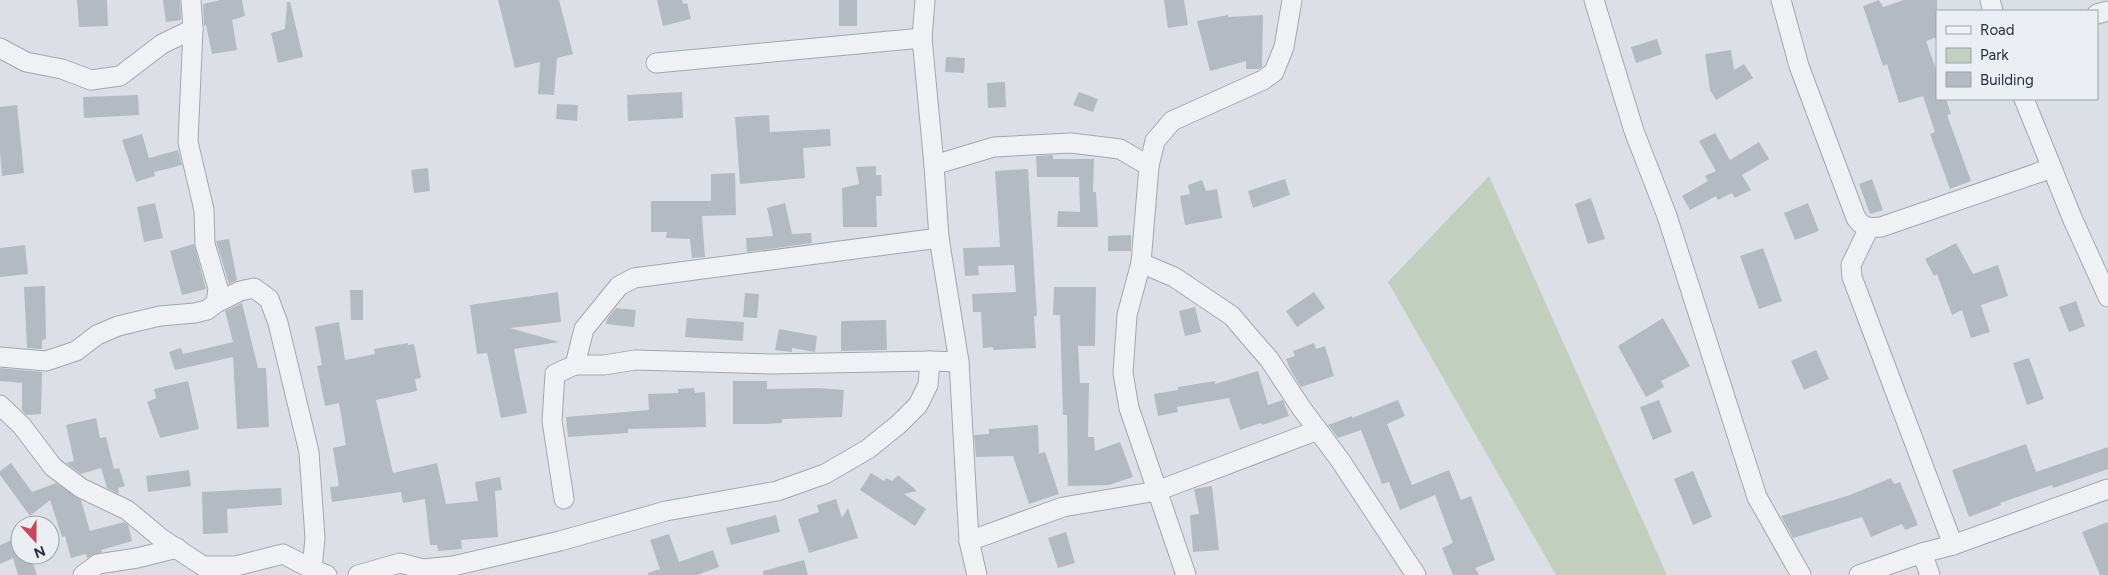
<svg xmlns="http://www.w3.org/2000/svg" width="2108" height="575" viewBox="0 0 2108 575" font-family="Figtree,sans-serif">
  <rect width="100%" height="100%" fill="#dce0e6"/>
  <path fill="#c3cfbe" d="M1489,176l178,399h-111l-168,-293z"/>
  <g fill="#b4bac2">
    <path d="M77,0h30l1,26 -29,1z"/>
    <path d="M163,0h17l1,20 -15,2z"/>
    <path d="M220,0h22l3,16 -13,4 5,30 -25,4 -6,-29 -2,1 -1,-22z"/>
    <path d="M498,0h61l14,54 -16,4 -3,37 -16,-1 2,-32 -25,6z"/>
    <path d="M657,0h25l1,4 4,-1 4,16 -28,7z"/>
    <rect x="839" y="0" width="18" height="26"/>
    <path d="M1164,0h20l4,25 -20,3z"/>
    <path d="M1879,0l4,7 21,-7h33v37l-11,4 11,31v27h9l5,15 -4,1 24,66 -21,8 -20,-55 5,-2 -12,-36 -24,7 -12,-39 -4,2 -20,-60z"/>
    <path d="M287,2h3l13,55 -25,6 -7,-30 14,-4z"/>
    <path d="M1228,15v2l35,-2 -1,52 -3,2h-13v-8l-36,10 -13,-50z"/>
    <path d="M1657,39l5,15 -26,9 -5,-16z"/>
    <path d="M1731,50l3,20 10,-6 9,14 -37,22 -6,-10 -5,-36z"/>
    <path d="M946,57l19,1 -1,15 -19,-1z"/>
    <path d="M1005,82l1,25 -18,1 -1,-25z"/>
    <path d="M682,92l1,26 -55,3 -1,-26z"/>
    <path d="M1079,92l19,7 -5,13 -20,-7z"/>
    <path d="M138,95l1,20 -55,3 -1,-21z"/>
    <path d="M557,104l21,1 -1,16 -21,-2z"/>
    <path d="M17,105l7,68 -22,3 -2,-23v-46z"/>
    <path d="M769,115l1,17 60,-3 1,17 -28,2 2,30 -65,6 -5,-67z"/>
    <path d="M1715,133l15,27 29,-18 10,17 -27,16 9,15 -16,8 -3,-5 -14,7 -2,-4 -26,14 -8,-14 26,-15 -3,-5 11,-5 -17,-30z"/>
    <path d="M142,134l7,24 29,-8 4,15 -28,7 1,4 -19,6 -14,-42z"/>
    <path d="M1053,155v4h41l-1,33h3l2,35h-41l1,-16 22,1 -1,-35h-42l-1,-21z"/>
    <path d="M876,166v9h5l1,21h-6l1,31h-34l-1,-39 17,-4 -3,-17z"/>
    <path d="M428,168l2,23 -16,2 -3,-23z"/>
    <path d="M1028,169l9,147h-3l2,32 -43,2v-3l-10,1 -2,-36h-8l-1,-18 44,-2 -2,-27 -36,1 1,9 -14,1 -2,-28 37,-1 -5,-76z"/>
    <path d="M735,173l1,42 -34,1 3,41 -13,1 -2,-19 -24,-1 1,-6h-16v-31h60v-27z"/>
    <path d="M1285,179l5,16 -37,13 -5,-17z"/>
    <path d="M1872,179l11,31 -13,4 -11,-30z"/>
    <path d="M1202,180l4,11 11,-2 5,29 -37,7 -5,-29 10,-2 -2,-9z"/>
    <path d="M1591,198l14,41 -17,5 -13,-40z"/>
    <path d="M155,203l8,35 -19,4 -7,-35z"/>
    <path d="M785,203l7,31 19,-1 1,10 -65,9 -1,-14 27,-2 -6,-28z"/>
    <path d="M1808,203l11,28 -24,9 -11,-27z"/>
    <path d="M1131,235v16h-23v-15z"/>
    <path d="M229,239l8,41 -8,4 -13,-43z"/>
    <path d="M1956,243l17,31 25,-9 10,31 -27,9 9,27 -19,6 -9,-28 -10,5 -15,-41 -3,2 -9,-17z"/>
    <path d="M194,244l12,45 -24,6 -12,-44z"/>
    <path d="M25,245l3,29 -28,3v-29z"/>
    <path d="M1763,248l19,53 -23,8 -19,-53z"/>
    <path d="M45,286l1,53 -4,1v9l-15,-1 -3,-61z"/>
    <path d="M1054,287h42l-1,59h-17l2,37h9l-1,54h6l1,14 25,-9 13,35 -24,8 -41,1 -1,-71h-4l-3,-100h-7z"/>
    <path d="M350,290h13v30h-12z"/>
    <path d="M558,292l3,30 -51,6 49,14 -45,7 13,64 -26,5 -14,-65 -10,1 -7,-49z"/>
    <path d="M1314,292l11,16 -28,19 -11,-16z"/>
    <path d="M745,293l14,1 -2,24 -14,-1z"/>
    <path d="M2076,301l9,25 -16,6 -10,-25z"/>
    <path d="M242,303l16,65h8l3,59 -32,2 -4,-72 -58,13 -6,-18 12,-4 2,6 50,-12 -8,-31z"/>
    <path d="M1195,307l6,25 -16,4 -6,-25z"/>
    <path d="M616,308l20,2 -2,17 -28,-3 1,-5z"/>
    <path d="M687,318l57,4 -1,19 -58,-4z"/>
    <path d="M1663,318l27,48 -29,15 3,6 -18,10 -28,-51z"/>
    <path d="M886,320l1,30 -46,1v-30z"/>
    <path d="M339,322l6,38 30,-6 -1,-5 34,-6v2l6,-1 7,34 -6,1 2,12 -41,9 17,73 44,-10 9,41 32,-3 -3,-19 25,-5 2,13 -7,1 3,46 -37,3 1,9 -24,2 -1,-6h-7l-5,-46 -22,4 -2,-11 -69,10 -2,-15 9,-1 -6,-38 13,-3 -7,-42 -14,3 -8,-40 5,-1 -7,-38z"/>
    <path d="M779,329l38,7 -2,16 -23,-4v4l-17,-2z"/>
    <path d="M1314,343l2,6 9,-3 9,30 -33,11 -10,-16 -5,-12 9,-3 -2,-5z"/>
    <path d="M1816,350l13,29 -25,11 -13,-29z"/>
    <path d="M2029,358l15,41 -17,6 -14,-42z"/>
    <path d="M0,368l42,4 -1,42 -15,1 -4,-5v-27l-22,-2z"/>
    <path d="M1258,371l10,34 15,-5 6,16 -27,9 -1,-2 -21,7 -11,-32 -52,9 1,5 -20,4 -4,-22 24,-4v-3l37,-6v3z"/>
    <path d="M188,381l11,48 -39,9 -13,-36 9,-4 -2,-9z"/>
    <path d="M733,381h34v8l51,-1 26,2 -2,27 -60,2v4l-15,1h-34z"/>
    <path d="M694,388l1,5 10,-1 1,35 -78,2v4l-60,4 -2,-20 83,-7 -1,-16 30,-1v-4z"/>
    <path d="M1398,400l7,16 -18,8 25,61 37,-15 12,30 10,-4 24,64 -20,8 4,7h-26l-11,-27 11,-5 -18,-48 -35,15 -11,-28 -7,2 -21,-54 -23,8 -10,-13 24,-9v2z"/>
    <path d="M1659,400l13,32 -19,8 -13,-33z"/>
    <path d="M96,418l4,20 6,-1 8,32 5,-1 6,18 -7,2 1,6 -12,-6 -6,-20 -20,6 -15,-11 8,-2 -8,-36z"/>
    <path d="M1038,425l1,29 6,-2 14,42 -30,10 -16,-48 -37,1 -2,-22 15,-1v-5z"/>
    <path d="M2026,444l10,28 72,-25v22l-55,19 -1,-3 -52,18 1,2 -32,12 -17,-47z"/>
    <path d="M11,463l21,29 24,-9 25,17 9,31 34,-9 4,3 4,16 -31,9 1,2 -15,6 -1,-4 -15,4 -6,-22 -3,1 -12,-37 -20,16 -30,-41v-4z"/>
    <path d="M189,470l2,16 -43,6 -2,-16z"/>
    <path d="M1693,471l19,46 -19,8 -19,-46z"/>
    <path d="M871,473l13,8 2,-3 6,3 6,-6 19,16 -13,3 22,15 -11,17 -55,-36z"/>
    <path d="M1891,478l3,6 6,-2 18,43 -13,5 -3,-6 -31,13 -9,-20 -69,21 -12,-22 69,-21z"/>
    <path d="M1212,486l7,64 -26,2 -3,-37 9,-1 -5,-25z"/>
    <path d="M281,488l1,17 -55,4 1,24 -25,1 -1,-42z"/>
    <path d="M836,499l6,19 6,-10 10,30 -49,15 -11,-34 21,-7 -2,-7z"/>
    <path d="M776,515l4,17 -49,13 -5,-17z"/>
    <path d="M2108,522v53h-8l-18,-43z"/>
    <path d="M1066,532l9,31 -17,5 -10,-30z"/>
    <path d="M669,534l10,28 34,-12 6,17 -22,8h-49v-2l12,-4 -10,-29z"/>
    <path d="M15,539l5,16h10l7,20h-19l-5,-17 -13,6v-19z"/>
    <path d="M804,560l4,15h-45v-4z"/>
  </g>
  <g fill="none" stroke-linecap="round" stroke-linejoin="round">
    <defs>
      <g id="minor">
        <path d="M191,0l2,29 -5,113 16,68 1,34 13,44 -2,15"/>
        <path d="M925,0l-3,38 12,127 5,73 20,124 10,179 8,34"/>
        <path d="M1594,0l40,131 33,85 90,281 44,78"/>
        <path d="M1781,0l18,66 57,152c7,10 13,10 25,9l171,-59"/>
        <path d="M1990,0l3,11"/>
        <path d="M2097,14l11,-3"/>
        <path d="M0,48l26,14 36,7 29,11 29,-4 42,-32 31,-15"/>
        <path d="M656,63l266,-25"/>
        <path d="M2024,99l49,121 35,77"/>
        <path d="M934,165l60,-18 77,-4 49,6 29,17"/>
        <path d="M1869,228l-18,37 1,12 101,268"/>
        <path d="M1141,263l33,14 58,39 16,19 21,24 33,50 38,51 76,115"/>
        <path d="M0,357l46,4 30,-10 21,-16 21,-9 42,-10 35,-3 12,-3 9,-7 24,-12 14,-3 15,11 9,24 31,129 6,86 -3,31"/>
        <path d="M575,365l9,-36 35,-43 15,-8 305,-40"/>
        <path d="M0,405l22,21 31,41 28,21 46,22 35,29 41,27h33l47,-12 29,15 15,6"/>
        <path d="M564,499l-12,-78 3,-47 20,-9h29l31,-5 138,4 157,-3 29,1"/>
        <path d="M969,541l94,-34 94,-16 161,-61"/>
        <path d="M1922,553l8,22"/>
        <path d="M83,575l15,-11 39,-6 40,-10"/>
        <path d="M358,575l42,-12 23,6 30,-3 107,-25 106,-30 111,-20 48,-17 43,-25 31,-25 19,-19 10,-20 2,-24"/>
        <path d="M1186,575l-57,-167 -6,-35 4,-58 14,-52 8,-97 6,-25 17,-20 91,-41 11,-8 10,-25 8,-47"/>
        <path d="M1859,575l63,-22 31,-8 155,-56"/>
      </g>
    </defs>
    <use href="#minor" stroke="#a2a7af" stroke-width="21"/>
    <use href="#minor" stroke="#eff1f4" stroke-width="19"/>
  </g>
  <rect x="1936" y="10" width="162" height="90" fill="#ebeff4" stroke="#9da2aa"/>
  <rect x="1946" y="26" width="25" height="8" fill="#eff1f4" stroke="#9da2aa"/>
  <text x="1980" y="35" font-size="15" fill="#272f3b">Road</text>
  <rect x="1946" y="48" width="25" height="15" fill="#c3cfbe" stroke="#9da2aa"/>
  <text x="1980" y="60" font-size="15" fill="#272f3b">Park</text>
  <rect x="1946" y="72" width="25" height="15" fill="#b4bac2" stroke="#9da2aa"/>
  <text x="1980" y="85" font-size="15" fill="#272f3b">Building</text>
  <g transform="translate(35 540) rotate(159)"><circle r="24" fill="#ebeff4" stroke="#9da2aa"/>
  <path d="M0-4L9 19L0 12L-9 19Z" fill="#c7455d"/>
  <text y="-8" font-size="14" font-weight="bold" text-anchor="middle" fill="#272f3b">N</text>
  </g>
</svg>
